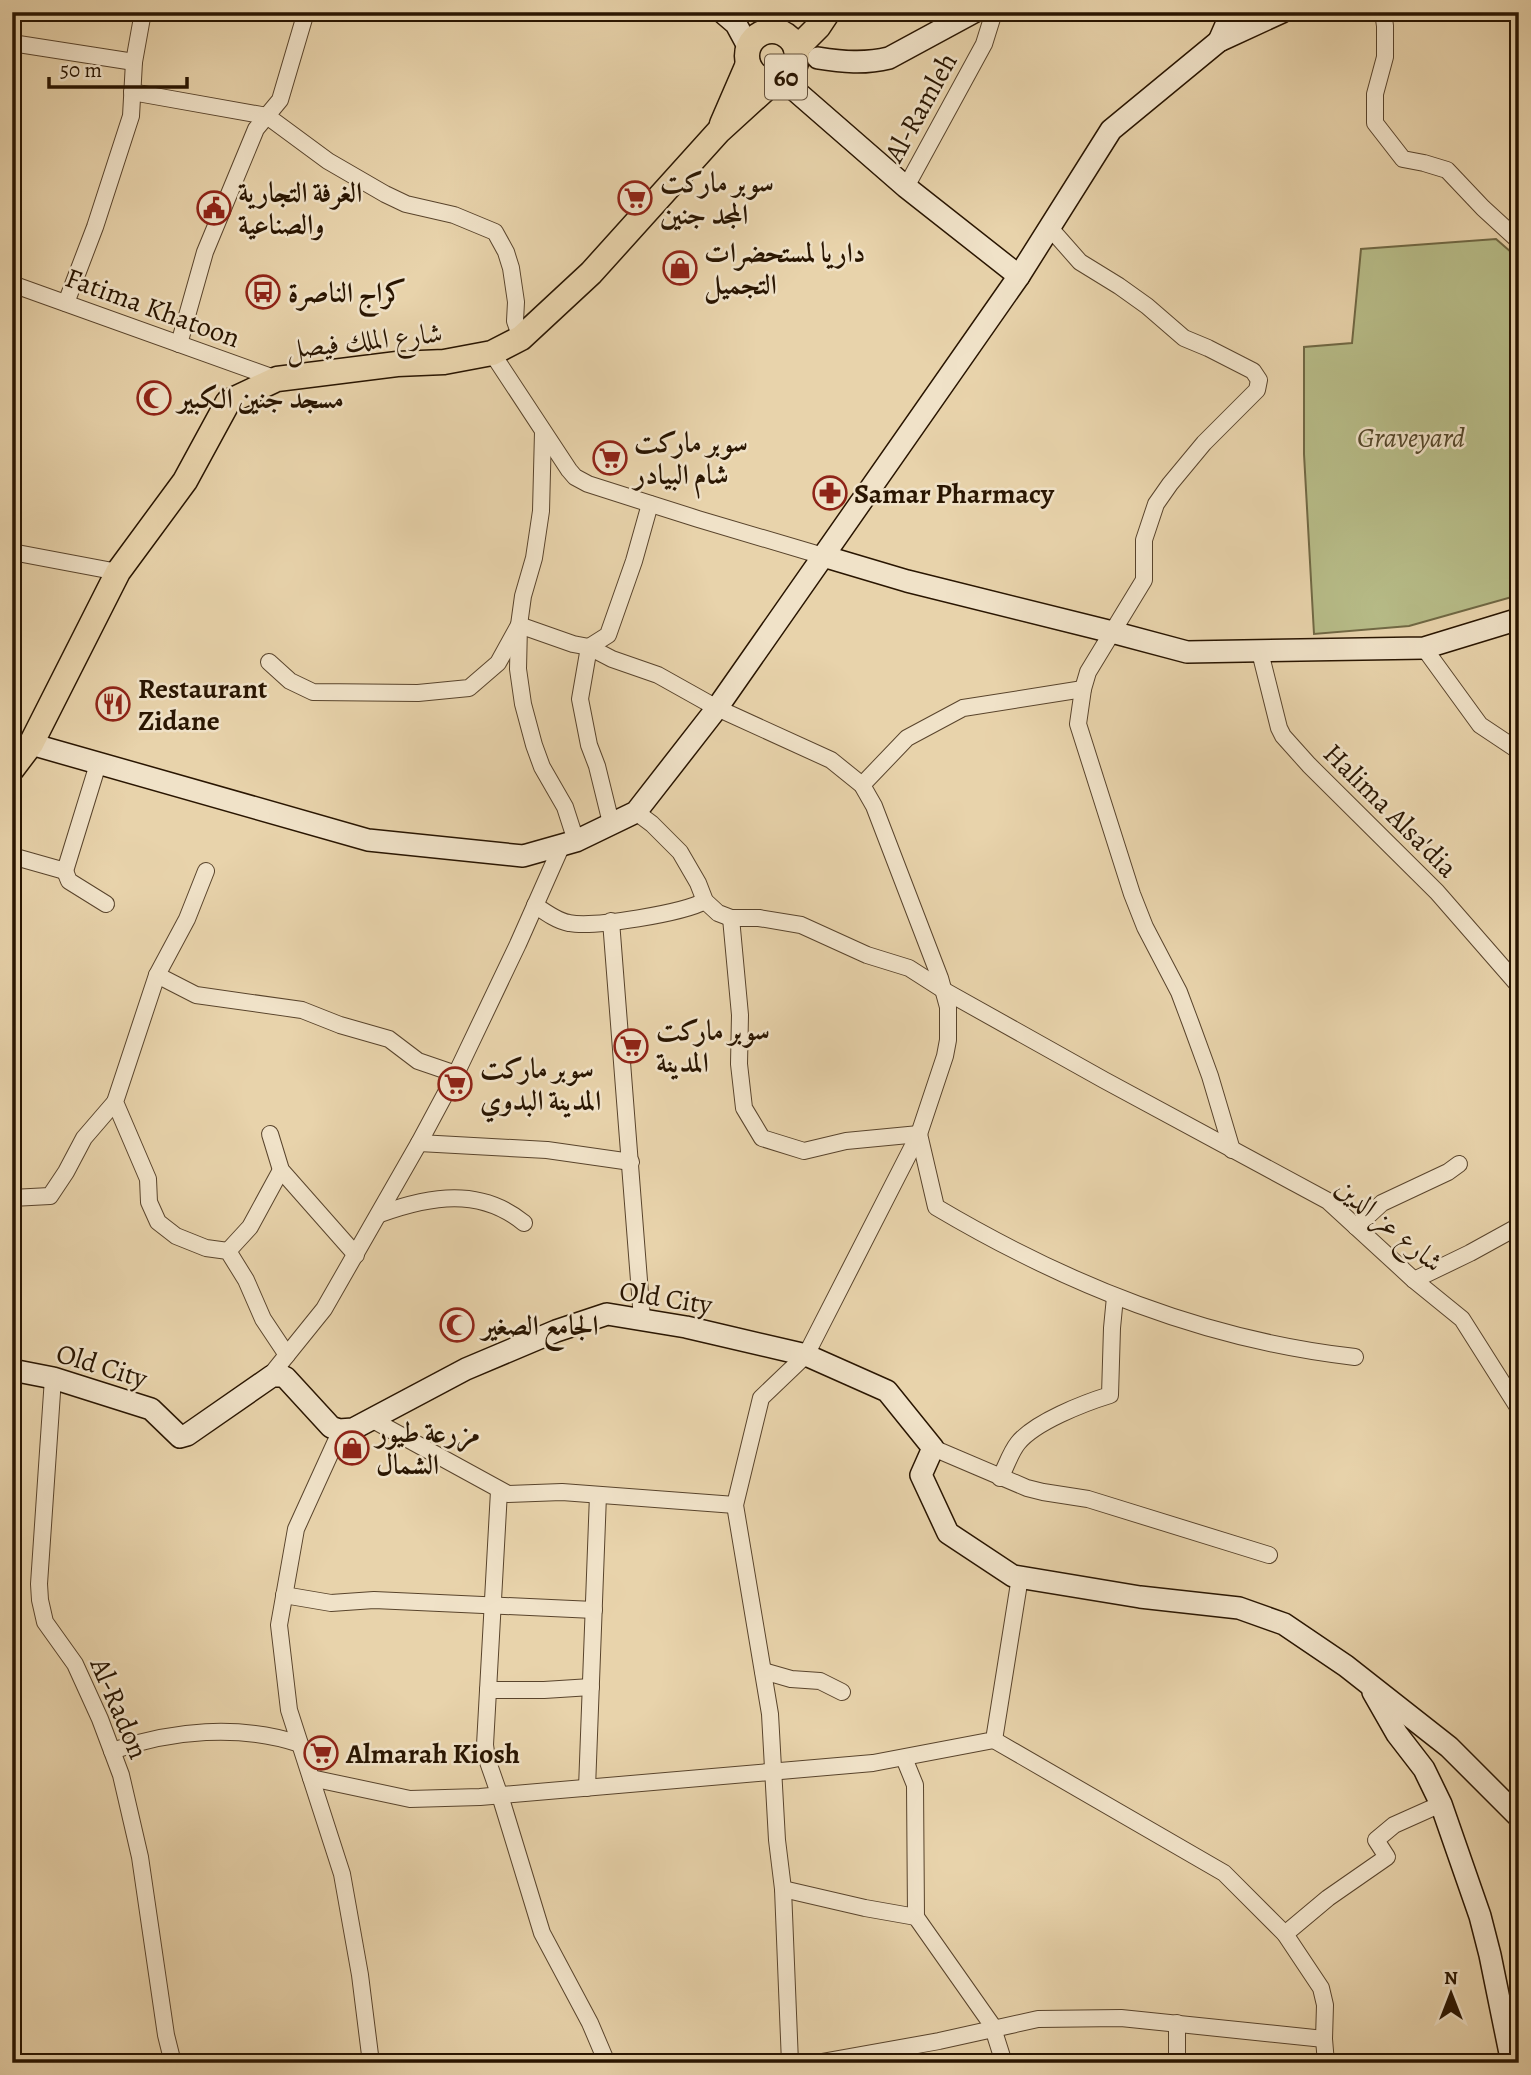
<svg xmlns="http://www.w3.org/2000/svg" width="1531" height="2075" viewBox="0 0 1531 2075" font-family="Alegreya,Amiri,serif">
  <rect width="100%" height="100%" fill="#e8d3ab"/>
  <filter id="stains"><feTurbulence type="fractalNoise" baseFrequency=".00286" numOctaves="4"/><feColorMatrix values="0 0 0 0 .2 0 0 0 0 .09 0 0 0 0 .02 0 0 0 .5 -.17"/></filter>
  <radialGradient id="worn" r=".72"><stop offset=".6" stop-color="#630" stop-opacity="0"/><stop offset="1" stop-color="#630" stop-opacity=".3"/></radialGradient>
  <path fill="#b7bc88" stroke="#706844" stroke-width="2" d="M1496,239l23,20v336l-110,31 -95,8 -10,-180v-107l48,-4 9,-94z"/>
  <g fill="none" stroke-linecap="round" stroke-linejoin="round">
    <defs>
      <g id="street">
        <path d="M1383,12l2,14v31l-10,37v29l28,36 21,4 23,7 36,38 36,33"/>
        <path d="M12,43l122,19"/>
        <path d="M132,92l135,24 61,45 57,33 21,10 48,11 41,17 11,20 5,16 5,34 -1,19 6,17"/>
        <path d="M906,187l78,-143 10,-32"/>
        <path d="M1050,228l30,34 39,24 28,20 37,32 24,10 45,23 6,9 -2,10 -53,53 -34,41 -14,20 -12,36v40l-56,92 -5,17 -5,35 54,170 13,33 34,65 12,32 19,52 22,74"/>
        <path d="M12,284l265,95"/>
        <path d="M66,303l29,-76 36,-111 3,-54 9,-50"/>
        <path d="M179,344l26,-92 51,-123 24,-29 26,-88"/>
        <path d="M492,353l77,117 6,7 13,7 110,35 125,37"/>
        <path d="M543,432l-2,79 -7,47 -11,38 -4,29 -1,44 5,35 11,41 8,22 23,40 11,34"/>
        <path d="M12,552l106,20"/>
        <path d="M1424,648l56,77 39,26"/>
        <path d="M1260,652l19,76 4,8 26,29 128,127 82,94"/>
        <path d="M269,662l21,19 23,11 105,1 51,-5 29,-25 21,-38 54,19 16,3 23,12 46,16 59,33 114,52 31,25 12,21 66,172 8,29v33l-3,16 -26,78 -113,221 -45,43 -26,107 35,209 7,126 6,49 7,174"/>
        <path d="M862,785l45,-47 56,-30 120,-19"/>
        <path d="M636,812l16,12 28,28 18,31 7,18 13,12 13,5h28l42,7 66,30 42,13 36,23 159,89 224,121 86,79 48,39 57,90"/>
        <path d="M611,823l-14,-57 -8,-21 -9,-46 9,-52 19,-12 26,-74 16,-57"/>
        <path d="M12,856l53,15 33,-107"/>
        <path d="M65,871l4,10 37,23"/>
        <path d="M206,871l-19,48 -30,56 -42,127 33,77 1,23 9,20 18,14 30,12 22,3 18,29 17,39 24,36"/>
        <path d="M535,905c10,7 22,16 34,18 25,5 114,-10 136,-22"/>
        <path d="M731,918l9,97 -1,49 5,44 18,30 42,13 42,-10 73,-7 17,73c130,77 268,133 419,150"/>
        <path d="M611,921l31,398"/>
        <path d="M157,975l39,20 106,15 38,15 49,14 29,22 38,13"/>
        <path d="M270,1134l11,36 75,85"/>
        <path d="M419,1143l128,7 84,12"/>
        <path d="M12,1198l38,-2 16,-24 18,-34 31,-36"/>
        <path d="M380,1214c50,-18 100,-27 144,9"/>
        <path d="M1356,1227l26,-24 66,-31 11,-8"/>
        <path d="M228,1251l22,-24 31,-57"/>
        <path d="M1414,1280l56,-27 49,-27"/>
        <path d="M270,1376l54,-67 95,-166 37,-69 62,-130 43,-97"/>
        <path d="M53,1378l-14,206 1,16 5,22 30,42 25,55 21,56 19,82 26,178 7,28"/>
        <path d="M371,1419l137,75 54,-2 173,13"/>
        <path d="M341,1430l-45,99 -17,96 10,85 53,164 18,101 11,88"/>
        <path d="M933,1448l94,40 16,4 45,7 181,56"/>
        <path d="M1000,1478c6,-11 10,-25 18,-35 17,-21 66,-40 92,-48l2,-67 3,-31"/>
        <path d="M499,1491l-14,254 2,14 15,43 40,131 48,90 17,40"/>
        <path d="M284,1595l47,8 43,-3 220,10"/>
        <path d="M763,1671l28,8 29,2 22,11"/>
        <path d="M488,1690h56l47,-3"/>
        <path d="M994,1740l230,133 61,61 36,54 4,17 -1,34 2,24"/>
        <path d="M112,1751c59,-21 128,-27 188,-7"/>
        <path d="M904,1758l11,27 1,132 76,108 12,38"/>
        <path d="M311,1778l99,21 70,-2 393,-34 121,-23 26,-163"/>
        <path d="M587,1788l11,-293"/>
        <path d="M783,1889l82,19 51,9"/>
        <path d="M1285,1934l43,-36 59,-41 -11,-17 18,-15 47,-21"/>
        <path d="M1177,2023v40"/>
        <path d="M816,2063l123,-22 99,-22 83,-1 203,21"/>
      </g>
      <g id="secondary">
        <path d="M722,12l14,12 13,24"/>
        <path d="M766,12l5,20"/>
        <path d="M1219,41l10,-23 -3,-6"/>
        <path d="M818,58c24,4 47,6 71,0l85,-46"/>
        <path d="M782,79l124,108 113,89"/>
        <path d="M823,556l84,25 205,51 75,20 237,-4 95,-29"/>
        <path d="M31,744l337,96 155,16 53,-15 60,-29 81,-104 302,-432 92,-146 108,-89 63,-29"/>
        <path d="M12,1370l41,8 98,31 29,28 7,-2 85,-59h10l4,2 45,49 8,3 14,-1 113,-60 90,-38 51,-17 79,13 120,28 81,36 46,57 -12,27 27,58 65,43 127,21 99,11 45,16 62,42 103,81 70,70"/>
        <path d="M1373,1692l24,42 27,35 17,35 39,112 10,39 22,108"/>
      </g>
      <g id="primary">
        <circle cx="772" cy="56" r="25"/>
        <path d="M796,49l22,-22 10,-15"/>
        <path d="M722,124l26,-60"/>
        <path d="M12,769l19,-25 87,-172 67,-91 43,-79 49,-23 120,-15 47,-2 48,-9 29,-15 70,-65 128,-142 55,-50"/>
      </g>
    </defs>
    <use href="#street" stroke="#59442c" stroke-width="18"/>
    <use href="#secondary" stroke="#291501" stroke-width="24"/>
    <use href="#primary" stroke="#291501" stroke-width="27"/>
    <use href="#street" stroke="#f0e2c8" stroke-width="16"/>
    <use href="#secondary" stroke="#f0e2c8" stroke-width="21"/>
    <use href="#primary" stroke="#e8d3ab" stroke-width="24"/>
  </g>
  <defs>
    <symbol id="supermarket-ring" viewBox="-11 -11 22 22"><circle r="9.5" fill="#f0e2c8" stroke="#8f2418" stroke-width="1.5"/><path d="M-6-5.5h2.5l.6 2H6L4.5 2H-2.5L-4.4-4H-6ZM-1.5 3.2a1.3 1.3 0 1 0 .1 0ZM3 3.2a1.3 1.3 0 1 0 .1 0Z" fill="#8f2418"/></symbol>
    <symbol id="civic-ring" viewBox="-11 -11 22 22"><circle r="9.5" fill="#f0e2c8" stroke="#8f2418" stroke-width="1.5"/><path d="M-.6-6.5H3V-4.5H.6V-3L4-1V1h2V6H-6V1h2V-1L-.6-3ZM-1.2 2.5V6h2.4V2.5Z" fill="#8f2418"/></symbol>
    <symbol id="shop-ring" viewBox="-11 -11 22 22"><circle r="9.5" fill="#f0e2c8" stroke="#8f2418" stroke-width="1.5"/><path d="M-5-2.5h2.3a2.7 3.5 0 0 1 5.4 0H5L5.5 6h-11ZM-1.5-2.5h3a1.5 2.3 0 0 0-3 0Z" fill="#8f2418"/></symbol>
    <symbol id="bus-ring" viewBox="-11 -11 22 22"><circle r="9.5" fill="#f0e2c8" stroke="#8f2418" stroke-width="1.5"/><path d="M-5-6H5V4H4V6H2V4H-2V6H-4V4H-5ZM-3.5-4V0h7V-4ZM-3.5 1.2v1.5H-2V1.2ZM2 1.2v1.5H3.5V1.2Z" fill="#8f2418"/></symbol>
    <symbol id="mosque-ring" viewBox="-11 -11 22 22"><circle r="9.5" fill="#f0e2c8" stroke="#8f2418" stroke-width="1.5"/><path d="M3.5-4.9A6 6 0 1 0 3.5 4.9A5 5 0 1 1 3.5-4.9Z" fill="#8f2418"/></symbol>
    <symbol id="pharmacy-ring" viewBox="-11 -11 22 22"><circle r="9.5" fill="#f0e2c8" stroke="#8f2418" stroke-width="1.5"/><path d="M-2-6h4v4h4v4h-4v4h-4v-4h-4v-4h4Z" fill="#8f2418"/></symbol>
    <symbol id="restaurant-ring" viewBox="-11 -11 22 22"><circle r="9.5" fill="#f0e2c8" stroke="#8f2418" stroke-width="1.5"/><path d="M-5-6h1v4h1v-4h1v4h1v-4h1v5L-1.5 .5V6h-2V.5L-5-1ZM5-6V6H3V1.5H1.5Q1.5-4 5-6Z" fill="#8f2418"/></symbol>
  </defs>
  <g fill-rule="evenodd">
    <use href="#supermarket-ring" x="616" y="179" width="38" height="38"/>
    <use href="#civic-ring" x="195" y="189" width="38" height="38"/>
    <use href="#shop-ring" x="661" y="249" width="38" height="38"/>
    <use href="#bus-ring" x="244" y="273" width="38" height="38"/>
    <use href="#mosque-ring" x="135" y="379" width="38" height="38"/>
    <use href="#supermarket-ring" x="591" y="439" width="38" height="38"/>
    <use href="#pharmacy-ring" x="811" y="474" width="38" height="38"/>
    <use href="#restaurant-ring" x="94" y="685" width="38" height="38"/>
    <use href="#supermarket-ring" x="612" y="1027" width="38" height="38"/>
    <use href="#supermarket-ring" x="436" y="1065" width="38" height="38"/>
    <use href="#mosque-ring" x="438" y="1306" width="38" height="38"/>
    <use href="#shop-ring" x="333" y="1429" width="38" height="38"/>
    <use href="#supermarket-ring" x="302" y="1734" width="38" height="38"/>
  </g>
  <g text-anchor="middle" stroke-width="5" stroke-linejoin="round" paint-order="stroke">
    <rect fill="#f0e2c8" stroke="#65523d" stroke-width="2" x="765" y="54.5" width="42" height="45" rx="5"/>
    <g font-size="26" font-weight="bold" fill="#291501">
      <text x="786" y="86">60</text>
    </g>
    <g font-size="28" fill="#291501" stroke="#f0e2c8">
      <text transform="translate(920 107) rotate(-61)" y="10">Al-Ramleh</text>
      <text transform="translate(153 307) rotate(20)" y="10">Fatima Khatoon</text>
      <text transform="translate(364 340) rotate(-6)" y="10">شارع الملك فيصل</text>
      <text transform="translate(1391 810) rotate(45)" y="10">Halima Alsa'dia</text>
      <text transform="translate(1390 1224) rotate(40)" y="10">شارع عز الدين</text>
      <text transform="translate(666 1297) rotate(9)" y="10">Old City</text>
      <text transform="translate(102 1365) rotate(17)" y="10">Old City</text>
      <text transform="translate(120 1708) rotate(67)" y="10">Al-Radon</text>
    </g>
    <g font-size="28" font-weight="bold" fill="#291501" stroke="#f0e2c8" text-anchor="start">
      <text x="660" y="192">سوبر ماركت<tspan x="660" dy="32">المجد جنين</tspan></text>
      <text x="238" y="202">الغرفة التجارية<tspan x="238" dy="32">والصناعية</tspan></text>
      <text x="704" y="262">داريا لمستحضرات<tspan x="704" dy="32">التجميل</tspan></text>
      <text x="288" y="302">كراج الناصرة</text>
      <text x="178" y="408">مسجد جنين الكبير</text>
      <text x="634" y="452">سوبر ماركت<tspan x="634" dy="32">شام البيادر</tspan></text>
      <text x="854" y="503">Samar Pharmacy</text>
      <text x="138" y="698">Restaurant<tspan x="138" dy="32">Zidane</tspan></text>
      <text x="656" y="1040">سوبر ماركت<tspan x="656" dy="32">المدينة</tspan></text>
      <text x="480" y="1078">سوبر ماركت<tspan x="480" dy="32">المدينة البدوي</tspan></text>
      <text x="482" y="1335">الجامع الصغير</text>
      <text x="376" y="1442">مزرعة طيور<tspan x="376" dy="32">الشمال</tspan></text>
      <text x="346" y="1763">Almarah Kiosh</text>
    </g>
    <g font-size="28" font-style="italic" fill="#54472a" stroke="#f0e2c8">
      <text x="1411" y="447">Graveyard</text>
    </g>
  </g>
  <rect width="1531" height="2075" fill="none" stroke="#e8d3ab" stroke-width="42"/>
  <rect x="14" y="14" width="1503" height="2047" fill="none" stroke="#291501" stroke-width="3.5"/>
  <rect x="21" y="21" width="1489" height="2033" fill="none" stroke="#291501" stroke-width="2"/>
  <g transform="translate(1451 1994)" stroke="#f0e2c8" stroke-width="5" paint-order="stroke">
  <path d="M0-5L12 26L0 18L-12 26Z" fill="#291501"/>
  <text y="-10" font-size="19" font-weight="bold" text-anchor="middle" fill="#291501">N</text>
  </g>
  <path d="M49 77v10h138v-10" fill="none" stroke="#291501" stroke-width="3.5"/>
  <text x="60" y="77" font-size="21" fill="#291501" stroke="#f0e2c8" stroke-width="5" paint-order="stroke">50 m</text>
  <rect width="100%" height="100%" filter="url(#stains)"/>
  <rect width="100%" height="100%" fill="url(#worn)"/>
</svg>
